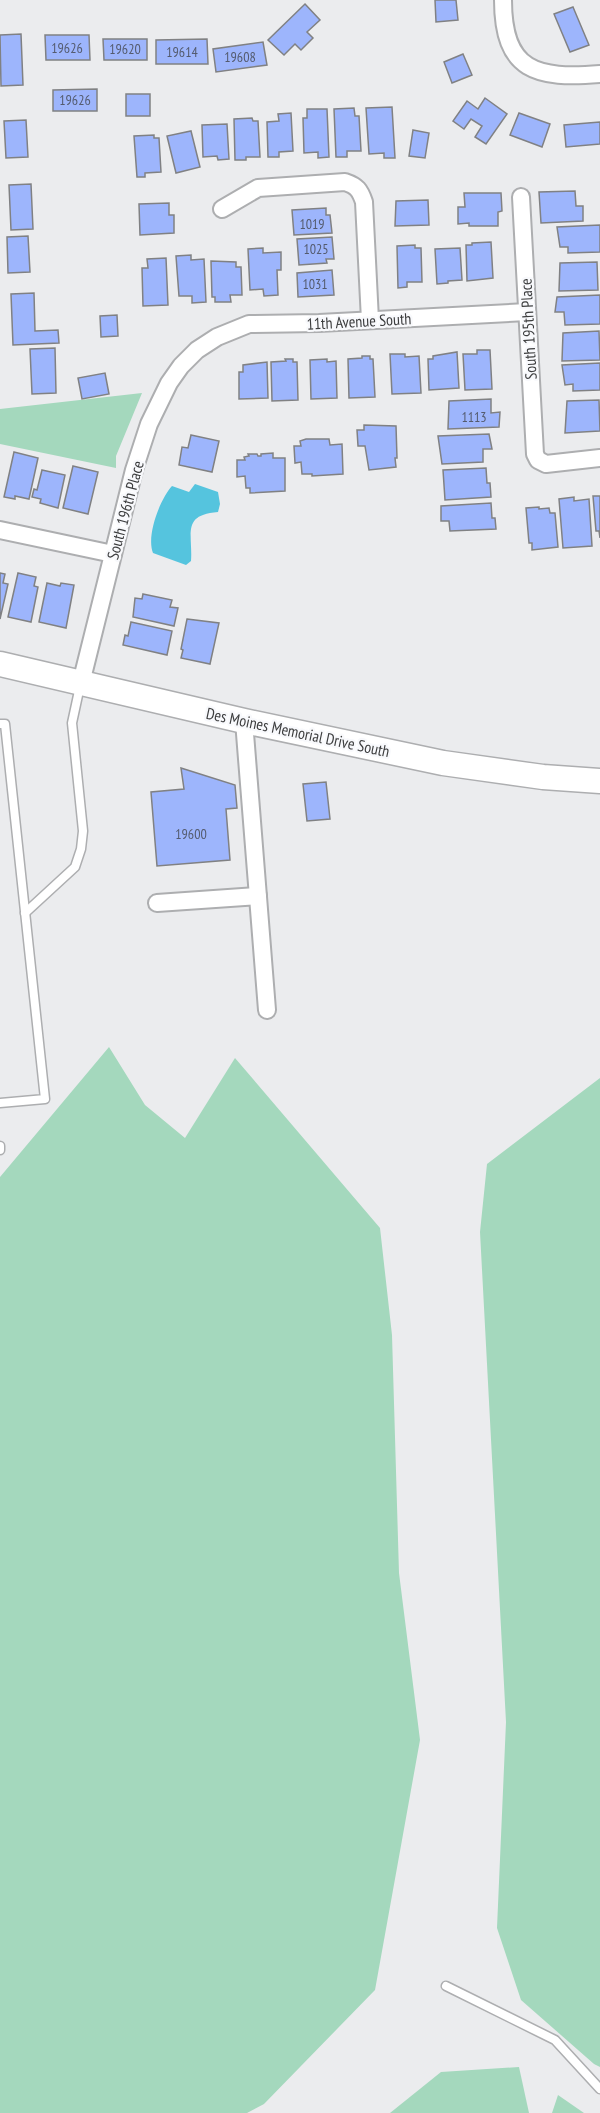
<svg xmlns="http://www.w3.org/2000/svg" width="600" height="2113" viewBox="0 0 600 2113" font-family="'PT Sans Narrow',sans-serif">
  <rect width="100%" height="100%" fill="#ebecee"/>
  <g fill="#a4d8bd">
    <path d="M142,393l-26,63v12l-116,-24v-35z"/>
    <path d="M109,1047l36,58 40,33 50,-80 145,170 12,107 7,238 21,167 -45,250 -111,114 -17,9h-247v-936z"/>
    <path d="M600,1078v989l-6,-3 -73,-64 -24,-72 9,-206 -26,-490 7,-68z"/>
    <path d="M519,2067l10,46h-139l51,-41z"/>
    <path d="M558,2095l26,18h-32z"/>
  </g>
  <path fill="#55c4de" d="M195,484l23,8 2,12 -2,8c-37,3 -25,22 -27,49l-5,4 -33,-12c-7,-17 7,-54 19,-67l17,6z"/>
  <g fill="#9db5fc" stroke="#808183" stroke-width="1.5">
    <path d="M435,0h21l2,20 -22,2z"/>
    <path d="M305,4l15,16 -13,12 6,6 -12,12 -6,-6 -11,11 -16,-15z"/>
    <path d="M573,7l16,38 -19,7 -16,-38z"/>
    <path d="M21,34l2,51 -22,1 -1,-51z"/>
    <path d="M45,35h44l1,25h-44z"/>
    <path d="M103,39h44v21h-43z"/>
    <path d="M207,39l1,25h-52v-24z"/>
    <path d="M263,42l4,23 -51,7 -3,-23z"/>
    <path d="M463,54l9,21 -20,8 -8,-21z"/>
    <path d="M97,89v22h-44v-21z"/>
    <rect x="126" y="94" width="24" height="22"/>
    <path d="M485,98l22,16 -21,30 -11,-7 7,-11 -11,-7 -7,10 -11,-8 14,-20 11,8z"/>
    <path d="M392,107l3,51h-11v-5l-15,1 -3,-46z"/>
    <path d="M354,108l1,8h4l2,35h-14v6h-11l-2,-48z"/>
    <path d="M307,109h20l2,48 -11,1v-6l-14,1 -1,-35h4z"/>
    <path d="M291,113l2,38 -14,1v5h-11l-1,-35 12,-1 -1,-7z"/>
    <path d="M519,113l31,11 -8,23 -32,-12z"/>
    <path d="M252,118l1,3h5l2,36h-14v3h-11l-1,-41z"/>
    <path d="M26,120l2,37 -22,1 -2,-37z"/>
    <path d="M600,122v22l-34,3 -2,-22z"/>
    <path d="M227,124l2,35 -11,1 -1,-4 -14,1 -1,-32z"/>
    <path d="M413,130l16,3 -4,25 -16,-2z"/>
    <path d="M191,131l9,36 -24,6 -9,-37z"/>
    <path d="M154,135v3h5l2,34 -16,1v4h-8l-3,-41z"/>
    <path d="M31,184l2,45 -22,1 -2,-45z"/>
    <path d="M575,191l1,15h7v15l-42,2 -2,-31z"/>
    <path d="M464,193h37l1,18 -4,1v14h-29v-3l-11,1v-17h7z"/>
    <path d="M428,200l1,25 -34,1 1,-25z"/>
    <path d="M169,203v12h5v18l-34,2 -1,-31z"/>
    <path d="M326,208v7h4l2,18 -38,2 -2,-25z"/>
    <path d="M600,225v27l-32,1v-6h-8l-3,-20z"/>
    <path d="M28,236l2,36 -22,1 -1,-36z"/>
    <path d="M332,237l2,22h-8l1,4 -28,2 -2,-26z"/>
    <path d="M491,242l2,36 -26,3 -1,-36h6v-2z"/>
    <path d="M415,245v3h6l1,34h-15v5l-9,1 -1,-42z"/>
    <path d="M263,248v5l18,-1v18h-4l1,25 -14,1 -1,-7 -13,1 -2,-41z"/>
    <path d="M460,248l2,32 -14,1v2l-11,1 -2,-35z"/>
    <path d="M191,255v5l13,-1 2,43 -14,1v-7h-13l-3,-40z"/>
    <path d="M166,258l2,47 -25,1 -1,-38h6l-1,-9z"/>
    <path d="M211,261l25,1v5h5l1,28h-12l1,7h-16v-5h-3z"/>
    <path d="M597,262l1,28 -39,1 1,-28z"/>
    <path d="M332,270l2,25 -36,2 -1,-24z"/>
    <path d="M34,293l1,38 23,-1 1,13 -46,2 -2,-51z"/>
    <path d="M600,295v29l-35,1 -1,-13h-9l2,-15z"/>
    <path d="M117,315l1,21 -17,1 -1,-21z"/>
    <path d="M599,331l1,29 -38,1 1,-28z"/>
    <path d="M55,348l1,45 -24,1 -2,-45z"/>
    <path d="M477,350h13l2,39 -27,1 -2,-36h14z"/>
    <path d="M457,352l2,36 -30,2 -1,-31h5v-3z"/>
    <path d="M390,354h15v3l14,-1 2,37 -29,1z"/>
    <path d="M362,356h8v3h3l2,38 -26,1 -1,-39 14,-1z"/>
    <path d="M285,359h8v3h4l1,38 -26,1 -1,-39 15,-1z"/>
    <path d="M327,359v3l9,-1 1,37 -26,1 -1,-39z"/>
    <path d="M267,362l1,36 -29,1v-27h4v-7z"/>
    <path d="M600,363v27l-27,1v-7l-8,1 -3,-20z"/>
    <path d="M105,373l4,21 -27,5 -4,-21z"/>
    <path d="M491,399v14l9,-1 -1,15 -51,2 1,-28z"/>
    <path d="M599,400l1,31 -35,2 2,-32z"/>
    <path d="M364,425l32,1 1,32h-2l1,9 -27,3 -4,-24h-7l-1,-16h7z"/>
    <path d="M489,434l3,15h-9v13l-41,2 -4,-28z"/>
    <path d="M191,435l28,6 -7,31 -33,-7 3,-18 6,1z"/>
    <path d="M306,439h23l1,6 12,-1 1,30 -31,2v-2h-10l-1,-12 -6,1 -1,-17h7l-1,-5z"/>
    <path d="M14,452l24,6 -9,41 -14,-3v3l-11,-2z"/>
    <path d="M273,453v5h12v33l-35,2v-5h-4l-1,-12 -8,1v-17h8l-1,-3 5,-1 -1,-2h9l1,2h3v-2z"/>
    <path d="M73,466l25,6 -10,42 -25,-6z"/>
    <path d="M486,468l1,15h3l1,14 -46,3 -2,-30z"/>
    <path d="M42,470l23,5 -7,33 -18,-5 1,-4 -9,-2 2,-8 3,1z"/>
    <path d="M593,496h7v42l-1,-7h-3z"/>
    <path d="M574,497v4l15,-2 3,47 -29,2 -4,-49z"/>
    <path d="M491,503l1,15h3l1,11 -46,2 -1,-10h-8v-15z"/>
    <path d="M539,507v2l10,-1 1,5h5l3,34 -26,3v-7h-3l-3,-35z"/>
    <path d="M0,573l5,1 -2,9 5,1 -8,35z"/>
    <path d="M18,573l18,4 -2,9 4,1 -7,35 -23,-5z"/>
    <path d="M47,583l13,3 1,-3 13,2 -8,43 -27,-6z"/>
    <path d="M143,594l29,6 -2,7 8,1 -4,18 -41,-9 2,-19 7,1z"/>
    <path d="M187,619l32,4 -9,41 -29,-6 2,-8 -2,-1z"/>
    <path d="M131,622l41,9 -5,24 -44,-10 2,-10 3,1z"/>
    <path d="M181,768l54,17 2,23 -11,1 4,51 -73,6 -6,-74 33,-3z"/>
    <path d="M326,782l4,37 -23,2 -4,-37z"/>
  </g>
  <g fill="none" stroke-linecap="round" stroke-linejoin="round">
    <defs>
      <g id="lane">
        <path d="M0,724h5l40,375 -45,4"/>
        <path d="M25,913l50,-46 6,-18 2,-18 -11,-108 8,-37"/>
        <path d="M0,1146v4"/>
        <path d="M446,1986l109,54 45,49"/>
      </g>
      <g id="street">
        <path d="M503,0c0,72 34,79 97,74"/>
        <path d="M521,197l14,257 3,6 8,4 54,-6"/>
        <path d="M222,209l36,-21 87,-6c12,4 15,8 19,20l6,118"/>
        <path d="M0,530l113,24"/>
        <path d="M81,683l53,-213 15,-46 20,-41 12,-17 16,-16 20,-13 32,-13 70,-1 208,-11"/>
        <path d="M244,721l23,289"/>
        <path d="M157,903l101,-7"/>
      </g>
      <path id="secondary" d="M0,664l244,57 199,42 100,14 57,4"/>
    </defs>
    <use href="#lane" stroke="#adaeb0" stroke-width="11"/>
    <use href="#street" stroke="#adaeb0" stroke-width="20"/>
    <use href="#secondary" stroke="#adaeb0" stroke-width="27"/>
    <use href="#lane" stroke="#fff" stroke-width="8"/>
    <use href="#street" stroke="#fff" stroke-width="16"/>
    <use href="#secondary" stroke="#fff" stroke-width="24"/>
  </g>
  <g text-anchor="middle" stroke-width="4.5" stroke-linejoin="round" paint-order="stroke">
    <g font-size="14" fill="#545b6e">
      <text x="67" y="53">19626</text>
      <text x="125" y="54">19620</text>
      <text x="182" y="57">19614</text>
      <text x="240" y="62">19608</text>
      <text x="75" y="105">19626</text>
      <text x="312" y="229">1019</text>
      <text x="316" y="254">1025</text>
      <text x="315" y="289">1031</text>
      <text x="474" y="422">1113</text>
      <text x="191" y="839">19600</text>
    </g>
    <g font-size="16" fill="#3c3d3e" stroke="#f8f9fc">
      <text transform="translate(359 321) rotate(-3)" y="6">11th Avenue South</text>
      <text transform="translate(528 329) rotate(-93)" y="6">South 195th Place</text>
      <text transform="translate(125 510) rotate(-75)" y="6">South 196th Place</text>
      <text transform="translate(298 732) rotate(12)" y="6">Des Moines Memorial Drive South</text>
    </g>
  </g>
</svg>
